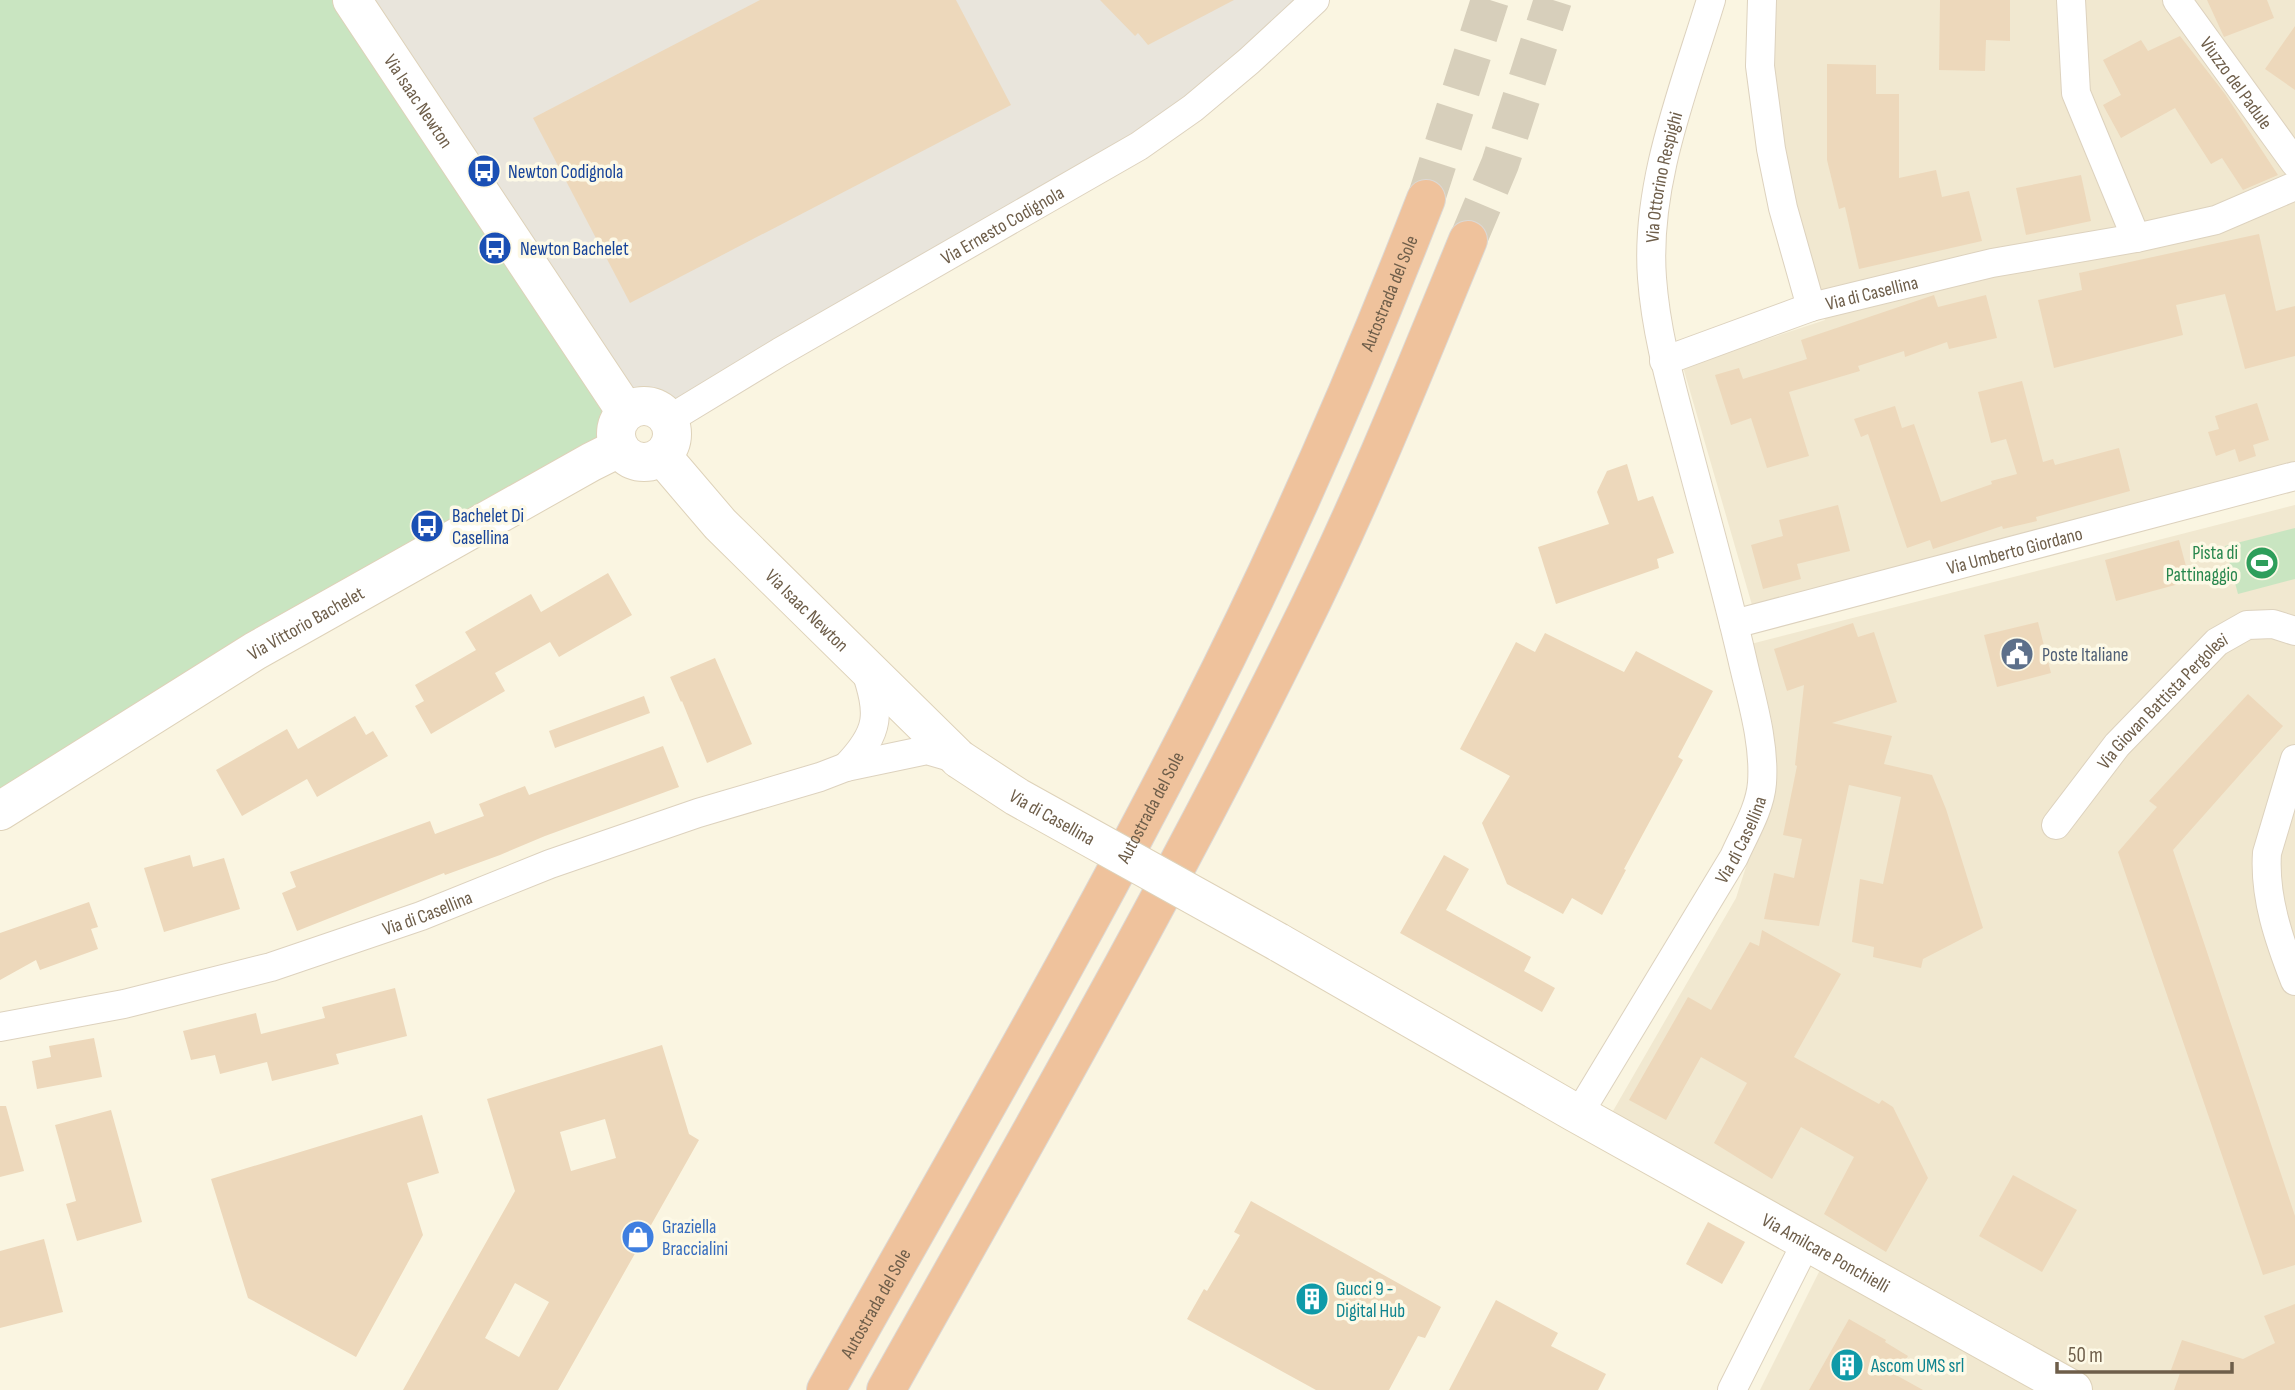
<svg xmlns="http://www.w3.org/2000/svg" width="2295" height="1390" viewBox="0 0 2295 1390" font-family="'Sofia Sans Condensed',sans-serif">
  <rect width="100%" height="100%" fill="#faf5e1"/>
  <g fill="#f1e8d0">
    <path d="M1772,0h523v466l-543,139 -69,-238 142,-47 -36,-120 -23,-148z"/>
    <path d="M2295,505v885h-535l69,-138 -227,-122 134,-232 40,-125 -29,-128z"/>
  </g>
  <path fill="#e9e5dc" d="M352,0h963l-176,146 -477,266 -13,-6h-7z"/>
  <g fill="#c9e5c1">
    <path d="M0,0h352l265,424 -2,9 -615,378z"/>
    <path d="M2295,528v51l-57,15 -13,-48z"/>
  </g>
  <g fill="#edd8bb" fill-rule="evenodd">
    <path d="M760,0h196l55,105 -381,198 -97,-185z"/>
    <path d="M1100,0h134l-86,45 -10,-12 -3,3z"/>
    <path d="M1940,0h70v41l-24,-1 -1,31 -46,-1z"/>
    <path d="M2207,0h60l7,18 -50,19z"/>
    <path d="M2295,26v64l-30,-21z"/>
    <path d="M2180,36l45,58 53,81 -35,15 -21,-32 -11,6 -36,-56 -54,30 -18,-33 18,-10 -18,-35 38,-20 7,11z"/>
    <path d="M1827,64l49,1v29h23v84l37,-8 6,27 27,-6 13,50 -123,28 -14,-62 -6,2 -12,-49z"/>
    <path d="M2081,175l10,46 -65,14 -10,-47z"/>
    <path d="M2259,234l17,77 19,-5v50l-50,13 -20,-75 -49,11 7,30 -129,33 -16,-68 44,-10 -3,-17z"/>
    <path d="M1934,295l4,12 48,-12 11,43 -48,11 -2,-7 -42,15 -1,-6 -46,15 2,5 -71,21 20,64 -42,12 -16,-50 -20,7 -16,-50 24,-7 4,11 64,-20 -6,-19z"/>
    <path d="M2022,381l21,81 10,-3 2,6 64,-17 11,43 -94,26 1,4 -34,8 -1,-3 -69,23 -3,-9 -23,8 -39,-114 -7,3 -7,-18 41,-13 7,22 12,-4 27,78 51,-18 -1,-3 26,-7 -11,-35 -15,4 -13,-51z"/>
    <path d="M2257,403l12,37 -16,5 3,11 -17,6 -4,-13 -19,7 -8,-24 11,-3 -4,-13z"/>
    <path d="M1627,464l11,37 15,-5 21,57 -17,6 2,9 -103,36 -18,-57 71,-23 -12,-32 10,-21z"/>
    <path d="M1838,505l12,46 -53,13 4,15 -38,10 -12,-44 32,-9 -4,-16z"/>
    <path d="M2179,540l11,41 -74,20 -11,-41z"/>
    <path d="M608,573l24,42 -73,42 -9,-15 -55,31 10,18 -74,43 -16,-28 9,-5 -9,-16 61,-35 -11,-18 66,-38 10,18z"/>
    <path d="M2038,622l13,51 -54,14 -13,-52z"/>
    <path d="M1853,623l5,14 16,-5 23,70 -65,21 60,13 -8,28 48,11 14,34 37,119 -60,31 -2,9 -48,-11 1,-10 -22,-5 8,-63 23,5 18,-87 -52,-12 -30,141 -55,-7 10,-46 20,5 8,-39 -19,-4 14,-69 -2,-1 9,-80 -17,6 -13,-42z"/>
    <path d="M1545,633l79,39 12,-21 77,40 -35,66 5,3 -59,109 2,1 -24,45 -30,-17 -9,16 -56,-30 -25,-61 28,-47 -50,-27 56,-107 19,10z"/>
    <path d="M715,658l37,86 -45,19 -25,-62 -1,1 -11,-25z"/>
    <path d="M2248,694l35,32 -110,124 122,366v49l-32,10 -145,-423 39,-45 -8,-6z"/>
    <path d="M644,696l6,17 -95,35 -6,-17z"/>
    <path d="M355,716l11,19 7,-4 15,25 -71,41 -10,-18 -65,37 -26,-46 71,-41 11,20z"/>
    <path d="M663,746l16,41 -134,49 -45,19 -55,20 -1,-2 -147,58 -15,-38 14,-6 -6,-15 140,-51 5,13 49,-18 -5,-12 46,-18 4,9z"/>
    <path d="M190,855l3,12 31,-9 16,51 -76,23 -20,-64z"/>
    <path d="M1444,855l25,14 -23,41 85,47 -7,14 31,17 -13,24 -142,-79z"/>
    <path d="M89,902l9,25 -7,2 7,20 -58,21 -4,-10 -36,20v-47z"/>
    <path d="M1762,930l79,44 -47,83 85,47 3,-4 11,7 35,71 -42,74 -62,-38 30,-57 -53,-30 -29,52 -58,-36 33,-60 -46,-26 -35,63 -37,-20 59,-103 23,13 39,-68 9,4z"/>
    <path d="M395,988l12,48 -71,18 3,10 -67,17 -5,-19 -47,12 -5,-19 -24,5 -8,-29 73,-18 5,21 64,-16 -3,-11z"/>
    <path d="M94,1038l8,39 -65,12 -5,-28 19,-4 -2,-11z"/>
    <path d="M662,1045l27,89 10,6 -141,250h-155l112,-199 -28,-92zM605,1119l11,39 -45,13 -11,-39zM515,1283l34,19 -30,55 -34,-19z"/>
    <path d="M0,1106h6l18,65 -24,6z"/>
    <path d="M111,1110l31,112 -65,19 -11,-37 10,-3 -21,-76z"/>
    <path d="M422,1115l17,58 -32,10 16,52 -67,122 -108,-59 -37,-119z"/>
    <path d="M2013,1175l64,35 -35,62 -63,-36z"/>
    <path d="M1251,1201l190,106 -16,31 -7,-2 -29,54h-73l-129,-71 17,-30 3,2 33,-56 -6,-3z"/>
    <path d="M1708,1222l37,20 -23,42 -36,-20z"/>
    <path d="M44,1239l19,73 -63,16v-77z"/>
    <path d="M1496,1300l62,33 -7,13 55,28 -8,16h-149z"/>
    <path d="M2295,1304v86h-121l6,-17 -9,-3 11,-30 61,19 32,-16 -11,-27z"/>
    <path d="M1849,1319l37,21 -1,2 23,14 -12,19 27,15h-114z"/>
  </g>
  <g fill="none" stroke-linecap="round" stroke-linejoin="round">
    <g stroke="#d7cfbb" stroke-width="38" stroke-dasharray="38 19" stroke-linecap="butt">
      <path d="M1426,199l64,-199"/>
      <path d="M1468,240l32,-76 53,-164"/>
    </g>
    <defs>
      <g id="street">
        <path d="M1762,0l-2,66 11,83 12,59 28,99"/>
        <path d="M2071,0l5,93 60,145"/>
        <path id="s1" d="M2177,0l118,163"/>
        <path id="s2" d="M1664,361l147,-54 181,-44 144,-25 80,-18 79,-34"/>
        <path id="s3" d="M668,420l112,-68 359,-206 54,-38 56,-47 66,-61"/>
        <path id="s4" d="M1734,624l561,-148"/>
        <path d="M2295,759l-28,94c-3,44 12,87 28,128"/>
        <path d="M846,767c35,-36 34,-53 19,-99"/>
        <path id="s5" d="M2056,825l61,-80 100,-103 30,-17 26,-1 22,7"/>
        <path id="s6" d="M0,1027l124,-23 147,-37 150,-51 129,-52 148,-51 122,-36 26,-10 81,-17 31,9"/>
        <path id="s7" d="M1578,1115l156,-258c10,-23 26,-48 28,-74 3,-41 -11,-85 -20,-125 -17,-74 -38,-147 -57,-220 -14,-53 -29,-105 -33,-160 -7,-94 32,-189 59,-278"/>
        <path d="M1732,1390l74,-147"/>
      </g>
      <g id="secondary">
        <path id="s8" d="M352,0l274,412"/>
        <circle cx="644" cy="434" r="28"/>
        <path id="s9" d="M662,456l58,68 239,235"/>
        <path id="s10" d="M0,811l255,-160 336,-189 28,-14"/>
        <path id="s11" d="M1278,942l296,170 499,278"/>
      </g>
      <g id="highway">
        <path id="s12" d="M826,1390c126,-224 256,-447 372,-676 85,-167 160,-340 228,-515"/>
        <path d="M886,1390c141,-251 284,-500 411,-758 64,-128 117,-260 171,-392"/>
      </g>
    </defs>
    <use href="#street" stroke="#ddd2be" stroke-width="30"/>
    <use href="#secondary" stroke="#ded2b9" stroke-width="40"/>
    <use href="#highway" stroke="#dcd8d4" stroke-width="40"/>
    <use href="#street" stroke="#fff" stroke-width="28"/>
    <use href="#secondary" stroke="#fff" stroke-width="38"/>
    <use href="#highway" stroke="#efc29c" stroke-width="38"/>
    <defs>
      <g id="secondary-bridge">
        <path id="s13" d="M959,759l58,38 261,145"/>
      </g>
    </defs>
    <use href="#secondary-bridge" stroke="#ded2b9" stroke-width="40" stroke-linecap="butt"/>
    <use href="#secondary-bridge" stroke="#fff" stroke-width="38"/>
  </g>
  <defs>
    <symbol id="bus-disc" viewBox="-11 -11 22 22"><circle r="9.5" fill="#1a4fb4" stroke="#fdf9e6"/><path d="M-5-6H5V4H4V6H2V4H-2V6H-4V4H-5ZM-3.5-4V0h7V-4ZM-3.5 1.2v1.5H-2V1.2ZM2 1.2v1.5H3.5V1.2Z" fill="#fff"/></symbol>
    <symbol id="stadium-disc" viewBox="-11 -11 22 22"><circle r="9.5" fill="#2e9e5b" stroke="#fdf9e6"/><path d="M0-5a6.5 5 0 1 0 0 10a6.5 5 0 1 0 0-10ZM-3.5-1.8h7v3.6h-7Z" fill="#fff"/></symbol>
    <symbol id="civic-disc" viewBox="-11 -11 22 22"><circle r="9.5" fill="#5c6f8a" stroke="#fdf9e6"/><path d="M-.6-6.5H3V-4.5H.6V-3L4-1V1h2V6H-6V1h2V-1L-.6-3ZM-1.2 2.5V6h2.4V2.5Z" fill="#fff"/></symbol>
    <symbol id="shop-disc" viewBox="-11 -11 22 22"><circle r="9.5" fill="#3f7fe0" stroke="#fdf9e6"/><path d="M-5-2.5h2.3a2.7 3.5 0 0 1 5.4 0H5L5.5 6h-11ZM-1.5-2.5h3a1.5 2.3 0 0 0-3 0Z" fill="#fff"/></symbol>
    <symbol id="building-disc" viewBox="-11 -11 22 22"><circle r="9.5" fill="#0f9aa8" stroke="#fdf9e6"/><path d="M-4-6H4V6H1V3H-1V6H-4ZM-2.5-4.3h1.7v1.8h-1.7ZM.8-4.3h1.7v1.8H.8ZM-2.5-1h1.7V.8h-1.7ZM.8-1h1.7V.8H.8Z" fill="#fff"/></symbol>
  </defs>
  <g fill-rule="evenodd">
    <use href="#bus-disc" x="465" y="152" width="38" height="38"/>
    <use href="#bus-disc" x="476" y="229" width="38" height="38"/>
    <use href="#bus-disc" x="408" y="507" width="38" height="38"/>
    <use href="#stadium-disc" x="2243" y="544" width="38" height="38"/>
    <use href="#civic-disc" x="1998" y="635" width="38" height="38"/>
    <use href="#shop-disc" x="619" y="1218" width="38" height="38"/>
    <use href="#building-disc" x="1293" y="1280" width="38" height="38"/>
    <use href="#building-disc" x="1828" y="1346" width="38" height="38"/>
  </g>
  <g text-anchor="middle" stroke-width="7" stroke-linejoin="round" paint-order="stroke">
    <g font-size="19" fill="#6e5e4a" stroke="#fdf9e6">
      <text dy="7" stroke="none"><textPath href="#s1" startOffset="102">Viuzzo del Padule</textPath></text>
      <text dy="7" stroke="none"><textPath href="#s8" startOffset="121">Via Isaac Newton</textPath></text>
      <text dy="7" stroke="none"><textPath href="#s7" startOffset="1001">Via Ottorino Respighi</textPath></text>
      <text dy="7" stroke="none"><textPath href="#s3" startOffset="387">Via Ernesto Codignola</textPath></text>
      <text dy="7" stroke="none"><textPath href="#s2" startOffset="219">Via di Casellina</textPath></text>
      <text dy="7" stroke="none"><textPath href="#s12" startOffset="1234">Autostrada del Sole</textPath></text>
      <text dy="7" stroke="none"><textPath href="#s4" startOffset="290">Via Umberto Giordano</textPath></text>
      <text dy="7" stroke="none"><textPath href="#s9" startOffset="212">Via Isaac Newton</textPath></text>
      <text dy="7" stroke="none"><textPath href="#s10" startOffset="359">Via Vittorio Bachelet</textPath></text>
      <text dy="7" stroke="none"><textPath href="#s5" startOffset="164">Via Giovan Battista Pergolesi</textPath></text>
      <text dy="7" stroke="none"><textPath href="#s12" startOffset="667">Autostrada del Sole</textPath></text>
      <text dy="7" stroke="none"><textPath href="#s13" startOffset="110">Via di Casellina</textPath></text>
      <text dy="7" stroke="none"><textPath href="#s7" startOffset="320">Via di Casellina</textPath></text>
      <text dy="7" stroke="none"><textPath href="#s6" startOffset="443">Via di Casellina</textPath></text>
      <text dy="7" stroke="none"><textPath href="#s11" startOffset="630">Via Amilcare Ponchielli</textPath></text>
      <text dy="7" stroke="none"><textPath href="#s12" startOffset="100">Autostrada del Sole</textPath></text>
    </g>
    <g font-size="19" fill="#164399" stroke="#fdf9e6" text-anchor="start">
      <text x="508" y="178">Newton Codignola</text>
      <text x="520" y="255">Newton Bachelet</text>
      <text x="452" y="522">Bachelet Di<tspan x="452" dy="22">Casellina</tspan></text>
    </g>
    <g font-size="19" fill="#27864d" stroke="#fdf9e6" text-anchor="end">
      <text x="2238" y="559">Pista di<tspan x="2238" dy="22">Pattinaggio</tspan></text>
    </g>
    <g font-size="19" fill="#4e5e75" stroke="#fdf9e6" text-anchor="start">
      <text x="2042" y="661">Poste Italiane</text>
    </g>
    <g font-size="19" fill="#366cbe" stroke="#fdf9e6" text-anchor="start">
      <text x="662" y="1233">Graziella<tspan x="662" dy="22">Braccialini</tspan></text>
    </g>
    <g font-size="19" fill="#0d838f" stroke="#fdf9e6" text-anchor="start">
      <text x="1336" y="1295">Gucci 9 -<tspan x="1336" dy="22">Digital Hub</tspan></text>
      <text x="1871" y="1372">Ascom UMS srl</text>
    </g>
  </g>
  <path d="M2057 1362v10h175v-10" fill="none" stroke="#6e5e4a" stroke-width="3.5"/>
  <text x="2068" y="1362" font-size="21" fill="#6e5e4a" stroke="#fdf9e6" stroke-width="5" paint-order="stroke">50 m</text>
</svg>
